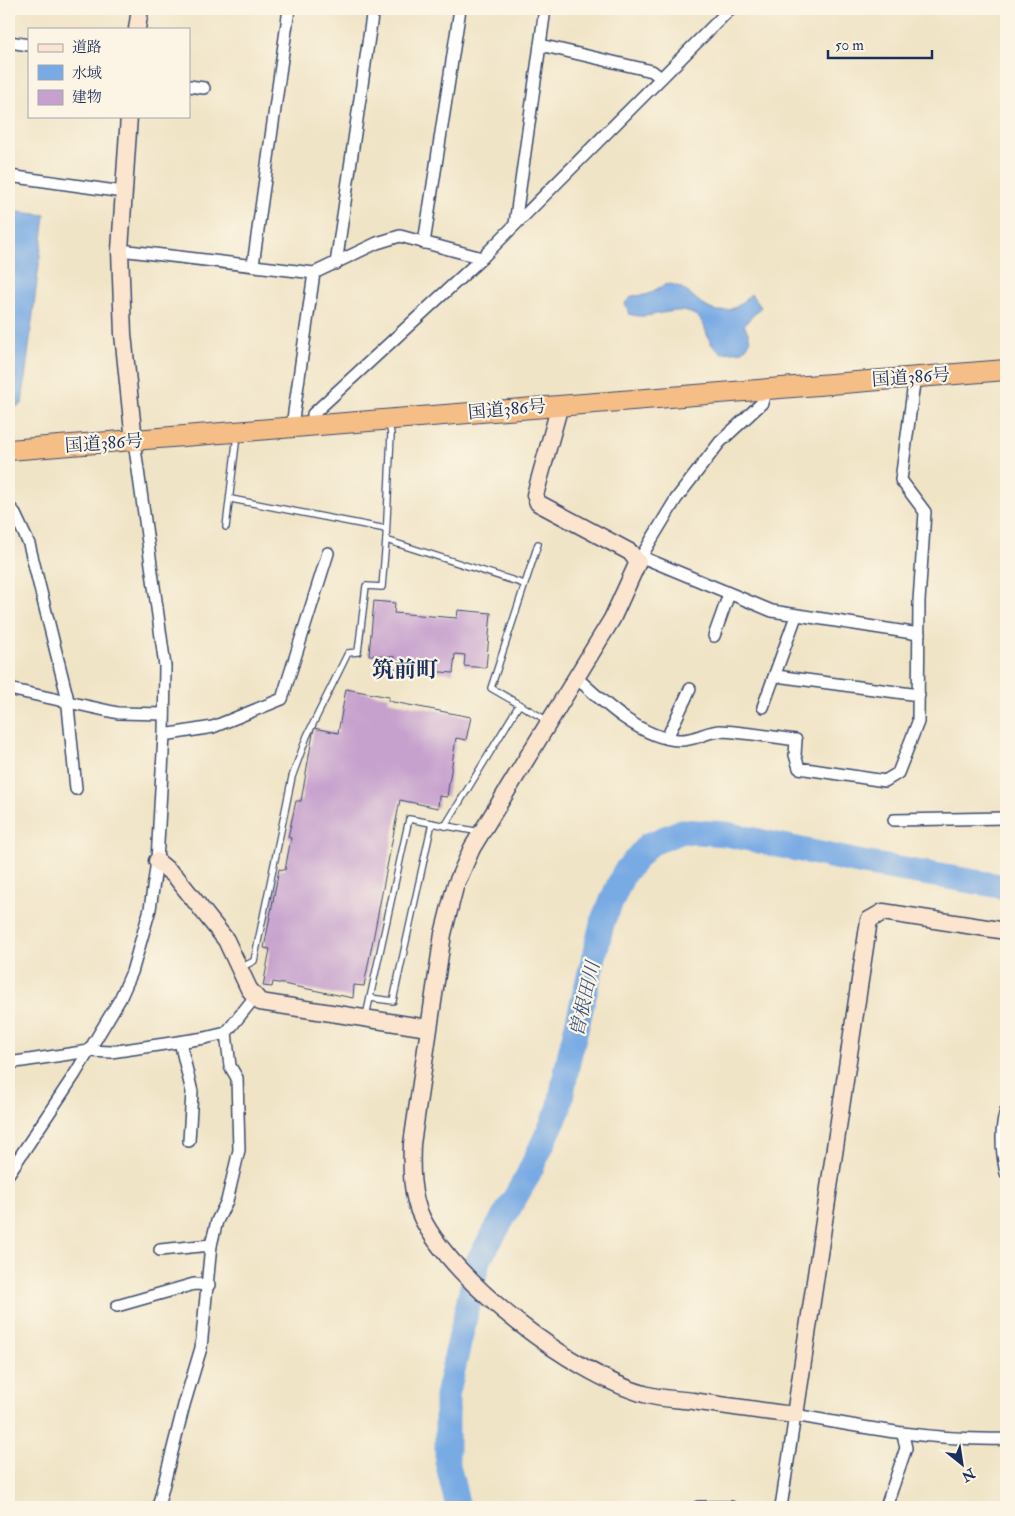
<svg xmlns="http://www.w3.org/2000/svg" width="1015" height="1516" viewBox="0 0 1015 1516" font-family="'IM FELL Double Pica','Noto Serif JP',serif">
  <rect width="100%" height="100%" fill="#fcf5e5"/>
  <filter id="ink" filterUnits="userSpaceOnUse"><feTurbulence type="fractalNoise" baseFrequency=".02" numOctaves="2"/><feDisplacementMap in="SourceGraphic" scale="10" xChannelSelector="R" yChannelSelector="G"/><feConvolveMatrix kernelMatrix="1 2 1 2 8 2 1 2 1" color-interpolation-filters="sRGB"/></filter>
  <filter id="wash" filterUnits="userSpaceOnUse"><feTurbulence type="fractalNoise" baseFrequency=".0096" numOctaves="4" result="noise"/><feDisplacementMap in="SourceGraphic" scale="20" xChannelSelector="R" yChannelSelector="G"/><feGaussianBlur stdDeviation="1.12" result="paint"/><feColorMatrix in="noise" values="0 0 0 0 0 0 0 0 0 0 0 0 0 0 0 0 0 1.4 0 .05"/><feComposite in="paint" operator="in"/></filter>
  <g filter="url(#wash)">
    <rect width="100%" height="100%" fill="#f0e4c6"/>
    <g fill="#78aae4" stroke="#4a6ca1">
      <path d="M9,211l36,4 -23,189 -4,2 -9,-1z"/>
      <path d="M670,284c26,4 34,39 66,23 6,-3 10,-9 15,-13l10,13 -17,18c6,11 9,17 -1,26l-21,2c-3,-2 -7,-5 -9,-7 -8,-9 -6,-24 -18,-31 -21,-12 -45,7 -66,-1l-4,-11 7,-7 14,-1 18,-10z"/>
    </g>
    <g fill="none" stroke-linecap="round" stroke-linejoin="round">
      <path stroke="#78aae4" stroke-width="25" d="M458,1507l-11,-46v-65l31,-135 49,-84 32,-68 10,-52 34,-137 21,-47 24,-28 34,-14 44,3 137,29 143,24"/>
    </g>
    <g id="blocks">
      <g fill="#c6a1cd">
        <path d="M374,601l21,2 -1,10 63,5 1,-8 33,3 -5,55 -22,-2 1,-11 -10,-1 -2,19 -60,-5 2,-11 -26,-2z"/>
        <path d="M346,689l43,8 -1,4 83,16 -5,23 -10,-2 -9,59 -8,-1 -1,12 -38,-8 -36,186 -10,-1 -1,13 -80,-16 -1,5 -9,-1 7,-37 -6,-1 15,-79 6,1 6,-32 -3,-1 8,-36h5l13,-73 24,5z"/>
      </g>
    </g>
  </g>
  <g filter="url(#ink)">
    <use href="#blocks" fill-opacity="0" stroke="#3b4a6e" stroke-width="1"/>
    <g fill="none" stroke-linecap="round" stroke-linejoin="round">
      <defs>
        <g id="lane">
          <path d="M389,423l2,11 -5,106 138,44"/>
          <path d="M231,499l155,30"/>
          <path d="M226,527l11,-92"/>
          <path d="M538,544l-47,144 57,33"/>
          <path d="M445,826l74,-121"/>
          <path d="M240,968l14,-7 38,-184 15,-41 41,-83 10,-1 8,-66 16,1 4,-47"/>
          <path d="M370,998l23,3 39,-178"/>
          <path d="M366,1016l43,-197 71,13"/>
        </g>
        <g id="street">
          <path d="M9,42l20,3"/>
          <path d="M540,45l112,26 9,7"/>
          <path d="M189,86l15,2"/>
          <path d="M9,176l114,16"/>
          <path d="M515,224l30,-215"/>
          <path d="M424,243l36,-234"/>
          <path d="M120,250l194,23 63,-30 23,-7 82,22"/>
          <path d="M336,264l37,-255"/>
          <path d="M253,265l36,-256"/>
          <path d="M313,424v-10l169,-156 248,-249"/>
          <path d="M292,426l22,-153"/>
          <path d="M9,507l5,5 15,32 38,152 9,93"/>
          <path d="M642,557l130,54 147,23"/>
          <path d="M638,562l38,-63 44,-57 42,-39 4,-14"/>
          <path d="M714,636l15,-42"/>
          <path d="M776,676l143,19"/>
          <path d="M577,678c27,25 65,61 102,62 15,1 28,-9 41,-9 25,1 51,6 76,9l-1,15 4,13 86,13 13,-8 20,-51 1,-121 6,-89 -24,-32 14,-104"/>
          <path d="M9,689l109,24 46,1"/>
          <path d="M763,707l33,-91"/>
          <path d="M164,735l49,-8 69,-28 46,-146"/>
          <path d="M667,738l23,-49"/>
          <path d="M894,820l112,-2"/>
          <path d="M180,1042l12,50 -3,49"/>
          <path d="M9,1063l80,-12 22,1 94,-14 21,-5"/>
          <path d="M1006,1111c-6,18 -4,43 0,62"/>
          <path d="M9,1173l66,-99 45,-75 12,-27 18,-63 7,-48 7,-126 1,-69 -31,-225"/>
          <path d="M160,1250l51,-5"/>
          <path d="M117,1306l77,-22 15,1"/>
          <path d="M158,1507l26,-102 17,-57 10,-103 6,-24 10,-20 12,-51 -2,-72 -7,-12 -4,-33 28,-35"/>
          <path d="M698,1507h33"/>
          <path d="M781,1507l14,-92c70,13 140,26 211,24"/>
          <path d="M886,1507l20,-59 -3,-13"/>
        </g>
        <g id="secondary">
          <path d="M137,29l3,-20"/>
          <path d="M129,116l-9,134 3,84 11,107"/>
          <path d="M560,405l-25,90 3,8 92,49 8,10 -26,57 -140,229 -17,39 -12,47 -31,210c-1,24 -1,52 10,74 33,66 152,156 222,176 16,5 33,5 49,7 34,5 68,10 102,14l74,-495 14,-8 123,19"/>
          <path d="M157,861l19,16 50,63 23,49 11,13 168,26"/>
        </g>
        <path id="highway" d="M9,450l997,-80"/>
      </defs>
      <use href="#lane" stroke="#3b4a6e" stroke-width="8"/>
      <use href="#street" stroke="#3b4a6e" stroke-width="14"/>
      <use href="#secondary" stroke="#3b4a6e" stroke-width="19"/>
      <use href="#highway" stroke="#3b4a6e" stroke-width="22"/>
      <use href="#lane" stroke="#fff" stroke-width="5.5"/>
      <use href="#street" stroke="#fff" stroke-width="11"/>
      <use href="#secondary" stroke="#fbe5cf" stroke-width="16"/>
      <use href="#highway" stroke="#f5be86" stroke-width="20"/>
    </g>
  </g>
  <g text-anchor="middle" stroke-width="4.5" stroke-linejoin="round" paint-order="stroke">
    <g font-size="18" fill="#1b2f5e" stroke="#fcf5e5">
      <text transform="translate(911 377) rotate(-4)" y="6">国道386号</text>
      <text transform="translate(507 409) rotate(-5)" y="6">国道386号</text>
      <text transform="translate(104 443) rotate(-4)" y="6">国道386号</text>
    </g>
    <g font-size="19" font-style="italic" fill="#375486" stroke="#fcf5e5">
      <text transform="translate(584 999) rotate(-77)" y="7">曽根田川</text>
    </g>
    <g font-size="22" font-weight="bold" fill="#1b2f5e" stroke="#fcf5e5">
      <text x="405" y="677">筑前町</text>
    </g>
  </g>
  <rect width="1015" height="1516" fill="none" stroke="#fcf5e5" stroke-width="30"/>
  <rect x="28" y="28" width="162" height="90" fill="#fcf5e5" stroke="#a2a6af"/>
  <rect x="38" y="44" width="25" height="8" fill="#fbe5cf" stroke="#a2a6af"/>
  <text x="72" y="52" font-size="15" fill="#1b2f5e">道路</text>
  <rect x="38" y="65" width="25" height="15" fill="#78aae4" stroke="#a2a6af"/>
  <text x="72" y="78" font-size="15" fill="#1b2f5e">水域</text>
  <rect x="38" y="90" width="25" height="15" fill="#c6a1cd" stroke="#a2a6af"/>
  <text x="72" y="102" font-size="15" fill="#1b2f5e">建物</text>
  <g transform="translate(962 1464) rotate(150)" stroke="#fcf5e5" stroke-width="4" paint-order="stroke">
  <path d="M0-4L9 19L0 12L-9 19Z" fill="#1b2f5e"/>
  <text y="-8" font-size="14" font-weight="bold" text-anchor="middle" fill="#1b2f5e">N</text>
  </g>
  <path d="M828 50v8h104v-8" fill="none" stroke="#1b2f5e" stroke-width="2.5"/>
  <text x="835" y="50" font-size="15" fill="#1b2f5e" stroke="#fcf5e5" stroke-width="4" paint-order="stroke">50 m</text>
</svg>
